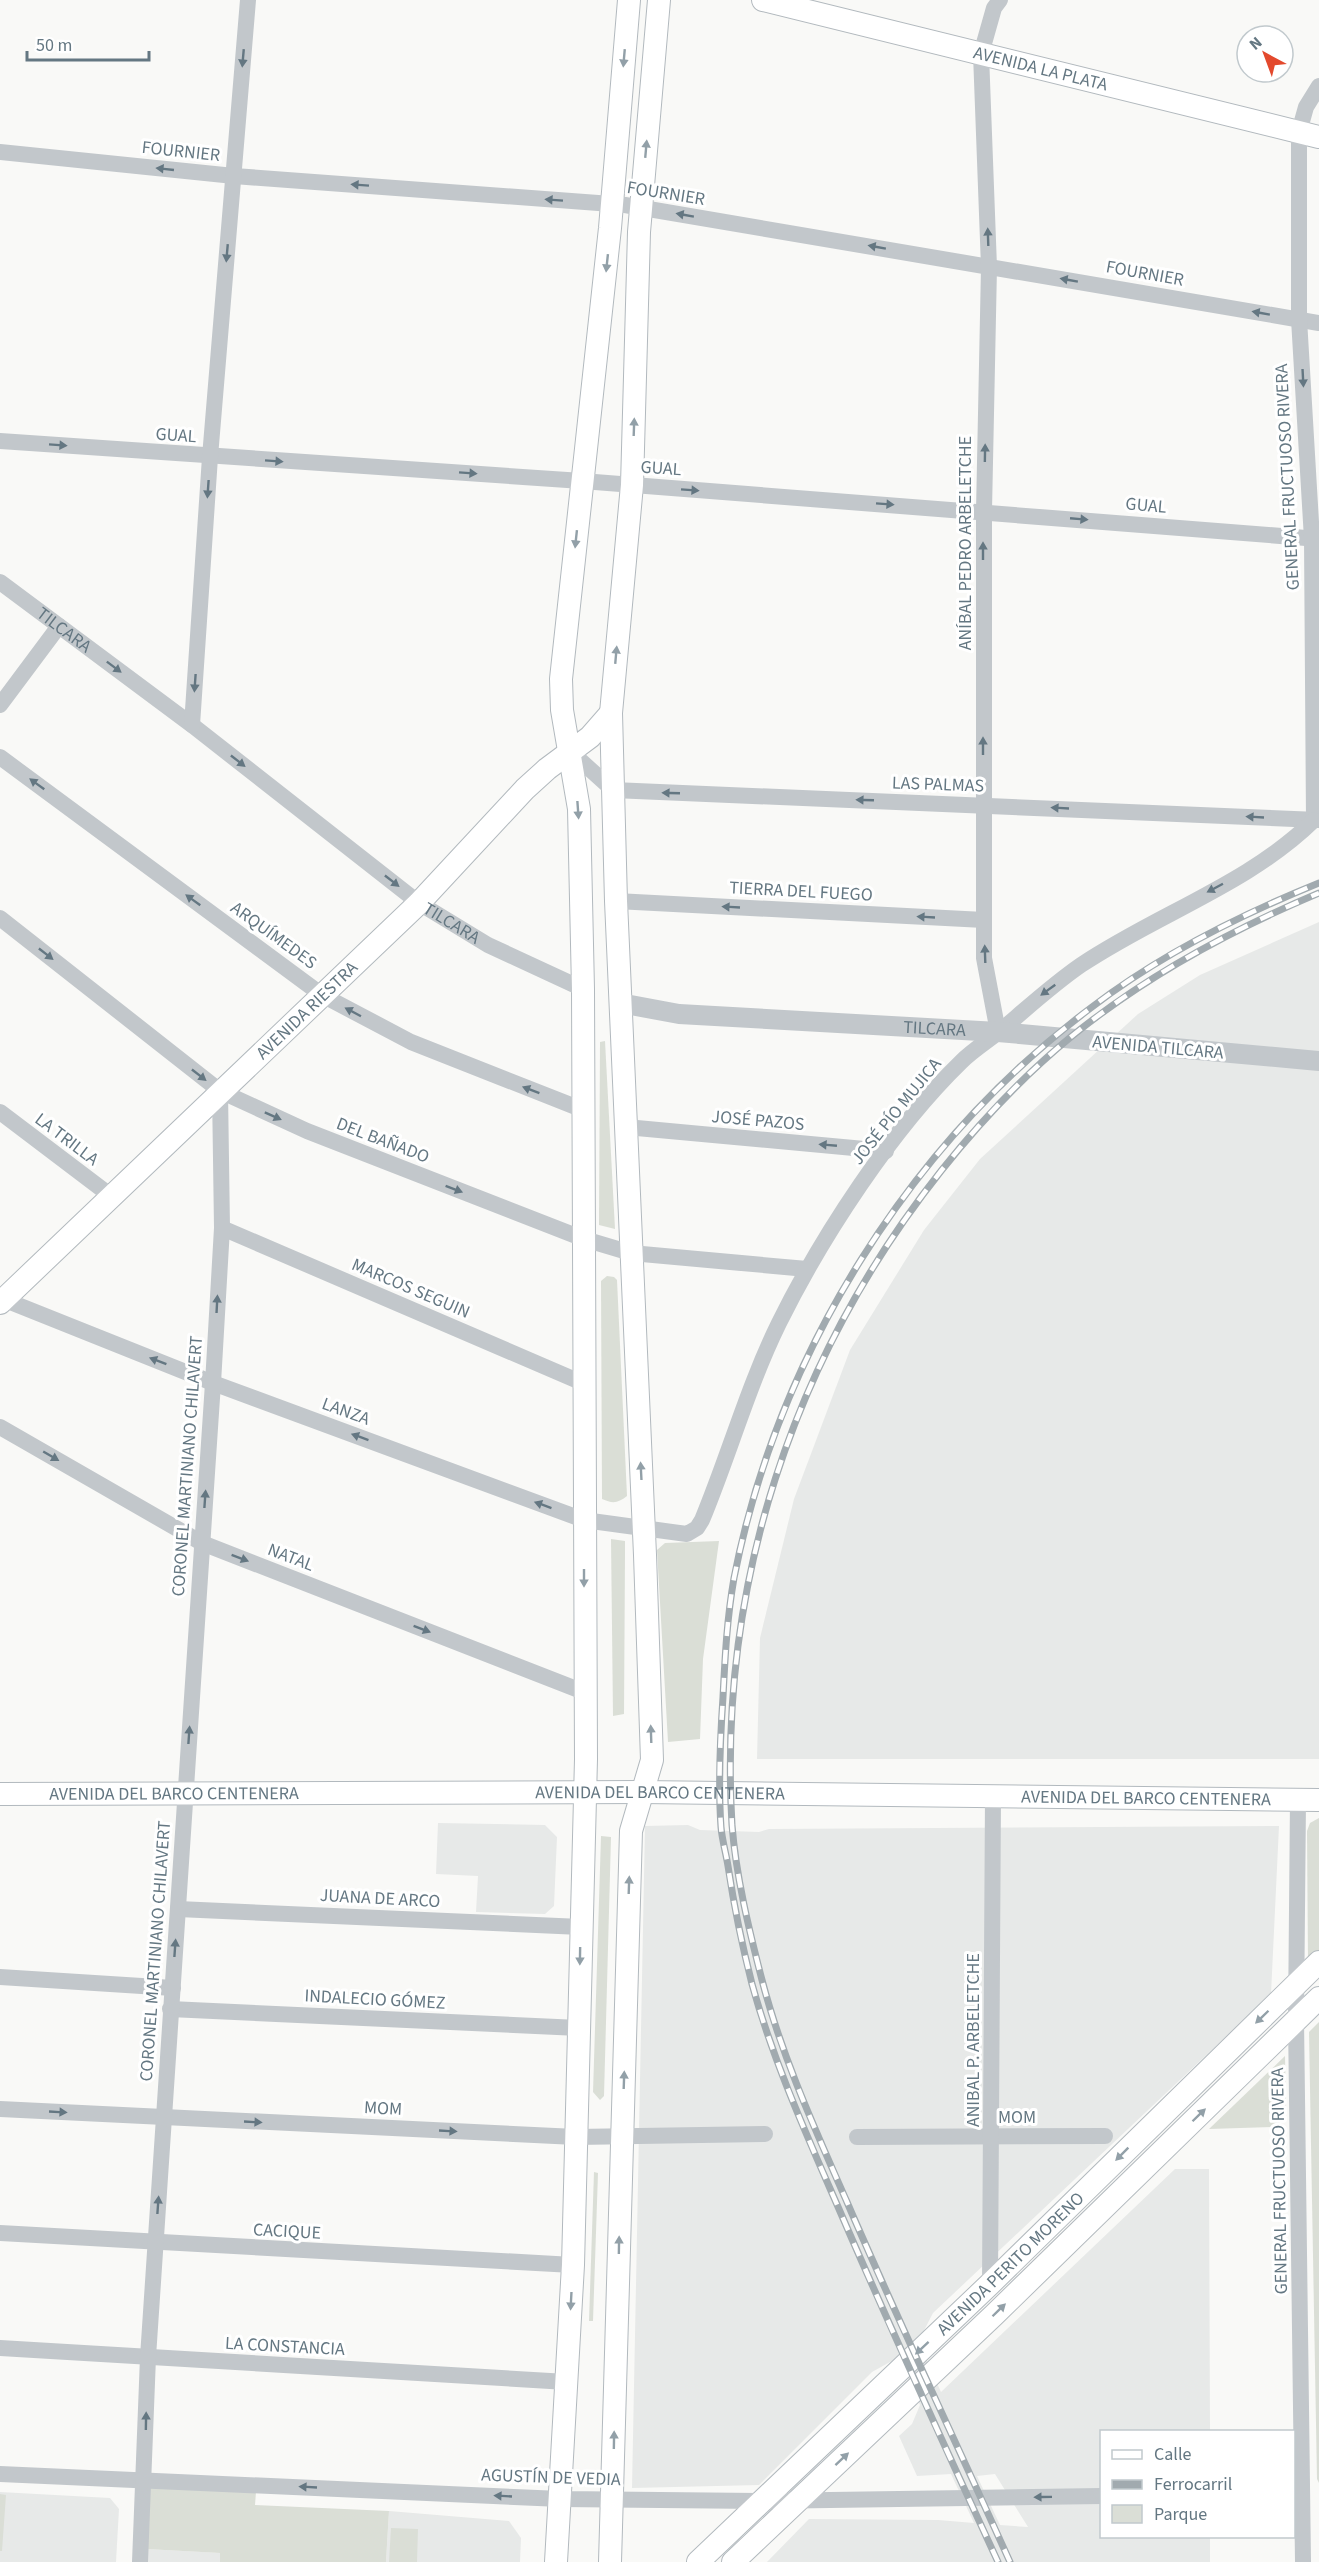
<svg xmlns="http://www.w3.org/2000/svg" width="1319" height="2562" viewBox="0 0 1319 2562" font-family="'Source Sans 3',sans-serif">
  <rect width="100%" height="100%" fill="#f9f9f7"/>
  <g fill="#e7e9e8" fill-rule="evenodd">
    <path d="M1319,922v837h-562l3,-121 34,-139 56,-149 74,-120 56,-71 158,-145 62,-39z"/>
    <path d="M438,1823l107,2 12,12 -3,69 -9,8 -69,-2 2,-36 -42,-2z"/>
    <path d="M688,1825l12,5 59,2 10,-3 510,-3 -8,168 -338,319 -15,29 23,50 234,-223h34l1,262 -108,1v104l108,1v25h-443l42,-43 129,1 36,3 -23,-49 -34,2 -18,-40 13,-12 8,-19 -21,-48 -27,15 -113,113 -127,3 13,-662zM995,2474l33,53 -28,-2 -23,-49z"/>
    <path d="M0,2492l110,6 9,11 -3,53h-116z"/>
    <path d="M389,2511l120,10 12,17 -1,24h-134z"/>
    <path d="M146,2549l75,4 -1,9h-73z"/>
  </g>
  <g fill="#daded6">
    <path d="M605,1041l10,188 -16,-4 1,-183z"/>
    <path d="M607,1276l7,1 3,3 10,216c-9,7 -14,8 -25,3l-1,-218z"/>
    <path d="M611,1539l14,2v13l-1,160 -11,2z"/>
    <path d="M719,1541l-16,118 -3,80 -32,3 -11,-192 8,-7z"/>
    <path d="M1319,1818v134l-11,11 -1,-132 3,-8z"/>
    <path d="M601,1836l10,1 -7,259 -4,4 -7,-8z"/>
    <path d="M1319,2022v461l-2,-4 -8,-447z"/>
    <path d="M1285,2056l1,59 -10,12 -67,2z"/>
    <path d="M594,2172l4,1 -5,148h-4z"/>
    <path d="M150,2485l106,7 -1,13 134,6 -3,51h-166v-9l-74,-4z"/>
    <path d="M0,2494l6,1 -4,56h-2z"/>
    <path d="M391,2528l27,1 -1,33h-28z"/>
  </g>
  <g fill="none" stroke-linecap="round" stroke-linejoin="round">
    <defs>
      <g id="secondary">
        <path id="s3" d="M763,0l556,137"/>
        <path id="s4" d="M0,1303l419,-400 106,-114 22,-20 43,-32 21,-24"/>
        <path id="s5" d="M0,1794l642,-2 677,8"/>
        <path d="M556,2562l17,-297 13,-506 -3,-770 -4,-180 -17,-99 -1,-31 49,-451 19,-228"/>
        <path d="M610,2562l21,-731 21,-71 -7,-205 -29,-654 -5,-188 21,-228 7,-253 20,-232"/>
        <path id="s6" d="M698,2562l292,-278 329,-322"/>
        <path d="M733,2562l261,-247 325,-317"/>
      </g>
    </defs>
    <use href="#secondary" stroke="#b2b9be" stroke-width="24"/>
    <g stroke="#c2c7cb" stroke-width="16">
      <path d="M0,152l234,24 391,29 694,118"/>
      <path d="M0,441l582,40 737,58"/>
      <path id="s1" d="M0,582l192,143 227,178 69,42 95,44"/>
      <path d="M0,705l59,-79"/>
      <path d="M192,725l18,-268 38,-457"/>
      <path d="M571,752l42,38 705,30"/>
      <path d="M0,757l322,238 89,47 175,69"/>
      <path d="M1314,820l-2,-281 -13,-220v-187l7,-25 13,-21"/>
      <path d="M616,901l368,19"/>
      <path d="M0,918l220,173 87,40 277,108 47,14 176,16"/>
      <path d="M998,1032l-14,-74v-447l5,-244 -8,-213 13,-46 6,-8"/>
      <path d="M0,1112l111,84"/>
      <path d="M626,1127l260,24"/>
      <path d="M222,1228l363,156"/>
      <path d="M0,1298l213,85 371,137 103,14 10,-6 5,-8c27,-65 46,-134 77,-197 43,-87 113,-194 182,-261 11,-11 25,-20 38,-30 27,-23 53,-47 82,-67 76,-51 168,-81 233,-145"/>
      <path d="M0,1427l202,116 382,149"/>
      <path d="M1298,1799l-2,221 7,542"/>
      <path d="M178,1909l403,18"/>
      <path d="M0,1977l173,11"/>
      <path d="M170,2009l409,19"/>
      <path d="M0,2109l576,28 189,-3"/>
      <path d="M857,2137l248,-1"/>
      <path d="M0,2233l573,32"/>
      <path d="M990,2284l3,-488"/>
      <path d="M0,2348l567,34"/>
      <path d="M0,2474l561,25 198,2 343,-5"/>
      <path d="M140,2562l8,-205 65,-974 9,-155 -2,-137"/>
    </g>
    <path stroke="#c2c7cb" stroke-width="20" id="s2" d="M620,1003l59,11 319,18 321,29"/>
    <use href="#secondary" stroke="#fff" stroke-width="22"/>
    <defs>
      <g id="rail">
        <path d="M998,2562c-53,-115 -106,-230 -156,-346 -33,-76 -68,-152 -90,-232 -10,-39 -18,-78 -24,-118 -2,-13 -6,-26 -7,-39 -3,-43 -1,-86 2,-130 2,-40 4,-79 11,-119 44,-224 175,-434 358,-571 68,-52 148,-92 227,-124"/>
        <path d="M1010,2562c-54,-120 -111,-239 -163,-360 -32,-73 -65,-145 -85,-222 -13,-50 -26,-104 -30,-155 -14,-240 60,-466 209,-654 39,-49 82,-95 131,-135 74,-60 159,-106 247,-143"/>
      </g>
    </defs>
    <use href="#rail" stroke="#a1aaaf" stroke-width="7"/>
    <use href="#rail" stroke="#fff" stroke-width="4.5" stroke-dasharray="14" stroke-linecap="butt"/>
  </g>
  <defs><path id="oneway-solid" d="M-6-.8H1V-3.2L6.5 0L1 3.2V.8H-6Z" transform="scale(1.5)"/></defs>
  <g fill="#647782">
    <use href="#oneway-solid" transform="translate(243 58) rotate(95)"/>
    <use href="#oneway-solid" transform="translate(165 169) rotate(-174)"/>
    <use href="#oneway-solid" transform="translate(360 185) rotate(-176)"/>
    <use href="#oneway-solid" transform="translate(554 200) rotate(-176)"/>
    <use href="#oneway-solid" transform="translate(685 215) rotate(-170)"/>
    <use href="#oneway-solid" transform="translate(988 237) rotate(-92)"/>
    <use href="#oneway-solid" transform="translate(877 247) rotate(-170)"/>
    <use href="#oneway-solid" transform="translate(227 253) rotate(95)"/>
    <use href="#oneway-solid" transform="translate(1069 280) rotate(-170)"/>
    <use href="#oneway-solid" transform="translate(1261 313) rotate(-170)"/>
    <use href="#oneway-solid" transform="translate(1303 378) rotate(87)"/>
    <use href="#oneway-solid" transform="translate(58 445) rotate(4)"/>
    <use href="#oneway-solid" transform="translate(985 453) rotate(-89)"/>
    <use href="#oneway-solid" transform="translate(274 461) rotate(4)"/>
    <use href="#oneway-solid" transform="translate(468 473) rotate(4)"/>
    <use href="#oneway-solid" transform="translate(208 489) rotate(94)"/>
    <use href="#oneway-solid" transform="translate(690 490) rotate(4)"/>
    <use href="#oneway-solid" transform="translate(885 504) rotate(4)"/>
    <use href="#oneway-solid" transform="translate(1079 519) rotate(5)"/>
    <use href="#oneway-solid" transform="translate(983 551) rotate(-90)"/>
    <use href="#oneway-solid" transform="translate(114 667) rotate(37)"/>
    <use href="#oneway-solid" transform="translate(195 683) rotate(94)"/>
    <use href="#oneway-solid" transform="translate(983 746) rotate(-90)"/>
    <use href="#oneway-solid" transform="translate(238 761) rotate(38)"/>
    <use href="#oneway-solid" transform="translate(37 784) rotate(-144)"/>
    <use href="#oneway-solid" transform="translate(671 793) rotate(-178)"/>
    <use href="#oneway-solid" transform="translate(865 800) rotate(-178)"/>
    <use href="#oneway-solid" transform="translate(1060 808) rotate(-177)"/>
    <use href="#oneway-solid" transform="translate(1255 817) rotate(-177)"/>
    <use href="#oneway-solid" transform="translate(392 881) rotate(38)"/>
    <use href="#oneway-solid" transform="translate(1215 888) rotate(152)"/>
    <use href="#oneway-solid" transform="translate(193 900) rotate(-144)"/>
    <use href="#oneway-solid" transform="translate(731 907) rotate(-177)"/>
    <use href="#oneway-solid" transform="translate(926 917) rotate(-177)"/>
    <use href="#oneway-solid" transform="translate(46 954) rotate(38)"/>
    <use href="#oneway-solid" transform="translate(985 954) rotate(-92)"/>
    <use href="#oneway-solid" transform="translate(1048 990) rotate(144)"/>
    <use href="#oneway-solid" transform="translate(353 1012) rotate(-152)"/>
    <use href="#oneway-solid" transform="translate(199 1075) rotate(38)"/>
    <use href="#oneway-solid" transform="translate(531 1090) rotate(-159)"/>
    <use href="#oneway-solid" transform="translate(273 1116) rotate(24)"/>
    <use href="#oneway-solid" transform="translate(828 1145) rotate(-175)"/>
    <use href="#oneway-solid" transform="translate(454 1189) rotate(21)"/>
    <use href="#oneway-solid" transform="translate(217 1304) rotate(-87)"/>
    <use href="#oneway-solid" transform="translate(158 1361) rotate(-159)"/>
    <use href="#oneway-solid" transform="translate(360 1437) rotate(-160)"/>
    <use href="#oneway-solid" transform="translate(51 1456) rotate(30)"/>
    <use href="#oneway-solid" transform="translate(205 1499) rotate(-86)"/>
    <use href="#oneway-solid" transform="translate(543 1505) rotate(-160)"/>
    <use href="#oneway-solid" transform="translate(240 1558) rotate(21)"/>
    <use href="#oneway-solid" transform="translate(422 1629) rotate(21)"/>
    <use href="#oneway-solid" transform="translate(189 1735) rotate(-86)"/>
    <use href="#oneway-solid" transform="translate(175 1948) rotate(-86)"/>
    <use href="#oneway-solid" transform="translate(58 2112) rotate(3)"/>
    <use href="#oneway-solid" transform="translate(253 2122) rotate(3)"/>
    <use href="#oneway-solid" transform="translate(448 2131) rotate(3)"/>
    <use href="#oneway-solid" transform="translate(158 2205) rotate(-86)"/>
    <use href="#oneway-solid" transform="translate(146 2421) rotate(-89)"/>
    <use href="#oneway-solid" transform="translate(308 2487) rotate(-177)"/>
    <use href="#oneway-solid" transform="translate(503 2496) rotate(-177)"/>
    <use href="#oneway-solid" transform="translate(1043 2497) rotate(179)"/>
  </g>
  <g fill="#92a0a8">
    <use href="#oneway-solid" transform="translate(624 58) rotate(95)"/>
    <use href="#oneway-solid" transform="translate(646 149) rotate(-85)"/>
    <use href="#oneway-solid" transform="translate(607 263) rotate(96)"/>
    <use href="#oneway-solid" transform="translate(634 427) rotate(-88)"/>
    <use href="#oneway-solid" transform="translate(576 539) rotate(96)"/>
    <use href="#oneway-solid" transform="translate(616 655) rotate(-85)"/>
    <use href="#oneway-solid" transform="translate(578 810) rotate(86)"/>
    <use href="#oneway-solid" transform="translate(641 1471) rotate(-93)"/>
    <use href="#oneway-solid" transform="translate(584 1578) rotate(90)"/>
    <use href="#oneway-solid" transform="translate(651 1734) rotate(-92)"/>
    <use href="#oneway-solid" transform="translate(629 1885) rotate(-88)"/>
    <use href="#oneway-solid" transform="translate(580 1956) rotate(91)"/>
    <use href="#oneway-solid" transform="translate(1262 2017) rotate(136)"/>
    <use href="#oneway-solid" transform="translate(624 2080) rotate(-88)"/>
    <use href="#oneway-solid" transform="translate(1199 2115) rotate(-44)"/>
    <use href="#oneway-solid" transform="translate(1122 2154) rotate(135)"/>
    <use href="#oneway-solid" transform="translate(619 2245) rotate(-89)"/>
    <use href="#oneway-solid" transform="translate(571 2301) rotate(93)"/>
    <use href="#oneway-solid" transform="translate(999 2310) rotate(-44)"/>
    <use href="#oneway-solid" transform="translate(922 2348) rotate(137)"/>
    <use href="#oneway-solid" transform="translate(614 2440) rotate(-89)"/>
    <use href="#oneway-solid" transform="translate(842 2459) rotate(-43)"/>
  </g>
  <g text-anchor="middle" stroke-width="6" stroke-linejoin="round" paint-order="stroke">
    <g font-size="18" fill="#647782" stroke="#fff">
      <text dy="6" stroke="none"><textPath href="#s3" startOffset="286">AVENIDA LA PLATA</textPath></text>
      <text transform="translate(181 151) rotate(6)" y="6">FOURNIER</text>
      <text transform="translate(666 193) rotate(9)" y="6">FOURNIER</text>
      <text transform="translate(1145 273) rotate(10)" y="6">FOURNIER</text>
      <text transform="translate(176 435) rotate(4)" y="6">GUAL</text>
      <text transform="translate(661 468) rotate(4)" y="6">GUAL</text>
      <text transform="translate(1287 477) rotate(-93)" y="6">GENERAL FRUCTUOSO RIVERA</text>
      <text transform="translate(1146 505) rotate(5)" y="6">GUAL</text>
      <text transform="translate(965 543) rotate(-90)" y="6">ANÍBAL PEDRO ARBELETCHE</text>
      <text dy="6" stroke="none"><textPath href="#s1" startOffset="80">TILCARA</textPath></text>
      <text transform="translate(938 784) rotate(2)" y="6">LAS PALMAS</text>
      <text transform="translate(801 891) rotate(3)" y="6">TIERRA DEL FUEGO</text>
      <text dy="6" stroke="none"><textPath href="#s1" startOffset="566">TILCARA</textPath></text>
      <text transform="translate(274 935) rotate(36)" y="6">ARQUÍMEDES</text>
      <text dy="6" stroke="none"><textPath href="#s4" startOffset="424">AVENIDA RIESTRA</textPath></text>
      <text dy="6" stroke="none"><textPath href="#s2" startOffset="316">TILCARA</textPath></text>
      <text transform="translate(1158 1047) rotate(5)" y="6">AVENIDA TILCARA</text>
      <text transform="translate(896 1111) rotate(-51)" y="6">JOSÉ PÍO MUJICA</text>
      <text transform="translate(758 1120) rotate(5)" y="6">JOSÉ PAZOS</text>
      <text transform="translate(67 1139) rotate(37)" y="6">LA TRILLA</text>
      <text transform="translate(383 1140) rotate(21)" y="6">DEL BAÑADO</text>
      <text transform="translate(411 1288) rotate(23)" y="6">MARCOS SEGUIN</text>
      <text transform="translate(346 1411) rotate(20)" y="6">LANZA</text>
      <text transform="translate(187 1466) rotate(-86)" y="6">CORONEL MARTINIANO CHILAVERT</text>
      <text transform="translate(291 1557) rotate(21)" y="6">NATAL</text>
      <text dy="6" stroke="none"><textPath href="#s5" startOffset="174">AVENIDA DEL BARCO CENTENERA</textPath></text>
      <text dy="6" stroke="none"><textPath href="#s5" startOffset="660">AVENIDA DEL BARCO CENTENERA</textPath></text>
      <text dy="6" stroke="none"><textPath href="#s5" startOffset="1146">AVENIDA DEL BARCO CENTENERA</textPath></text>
      <text transform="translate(380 1898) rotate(3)" y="6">JUANA DE ARCO</text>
      <text transform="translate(155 1951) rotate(-86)" y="6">CORONEL MARTINIANO CHILAVERT</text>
      <text transform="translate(375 1999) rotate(3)" y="6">INDALECIO GÓMEZ</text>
      <text transform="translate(973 2040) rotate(-90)" y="6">ANIBAL P. ARBELETCHE</text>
      <text transform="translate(383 2108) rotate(3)" y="6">MOM</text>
      <text x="1017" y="2123">MOM</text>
      <text transform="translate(1279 2181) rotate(-91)" y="6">GENERAL FRUCTUOSO RIVERA</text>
      <text transform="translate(287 2231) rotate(3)" y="6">CACIQUE</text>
      <text dy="6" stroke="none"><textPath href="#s6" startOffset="432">AVENIDA PERITO MORENO</textPath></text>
      <text transform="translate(285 2346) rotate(3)" y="6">LA CONSTANCIA</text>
      <text transform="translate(551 2477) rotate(2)" y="6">AGUSTÍN DE VEDIA</text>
    </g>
  </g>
  <rect x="1100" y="2430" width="195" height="108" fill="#ffffff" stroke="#c1c9cd" stroke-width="1.5"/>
  <rect x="1112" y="2450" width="30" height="9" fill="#ffffff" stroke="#c1c9cd" stroke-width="1.5"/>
  <text x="1154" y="2460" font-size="18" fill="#647782">Calle</text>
  <rect x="1112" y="2480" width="30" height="9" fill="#a1aaaf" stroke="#c1c9cd" stroke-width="1.5"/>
  <text x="1154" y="2490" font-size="18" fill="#647782">Ferrocarril</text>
  <rect x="1112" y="2505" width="30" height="18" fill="#daded6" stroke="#c1c9cd" stroke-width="1.5"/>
  <text x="1154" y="2520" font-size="18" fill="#647782">Parque</text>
  <g transform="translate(1265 54) rotate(319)"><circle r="28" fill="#ffffff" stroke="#c1c9cd" stroke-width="1.5"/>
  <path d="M0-4.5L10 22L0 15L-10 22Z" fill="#e3492d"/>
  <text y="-9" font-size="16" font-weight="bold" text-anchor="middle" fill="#647782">N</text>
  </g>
  <path d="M27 51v9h122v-9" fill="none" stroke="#647782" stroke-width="3"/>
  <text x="36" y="51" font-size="18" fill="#647782" stroke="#ffffff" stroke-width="4.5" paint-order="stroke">50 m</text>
</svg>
